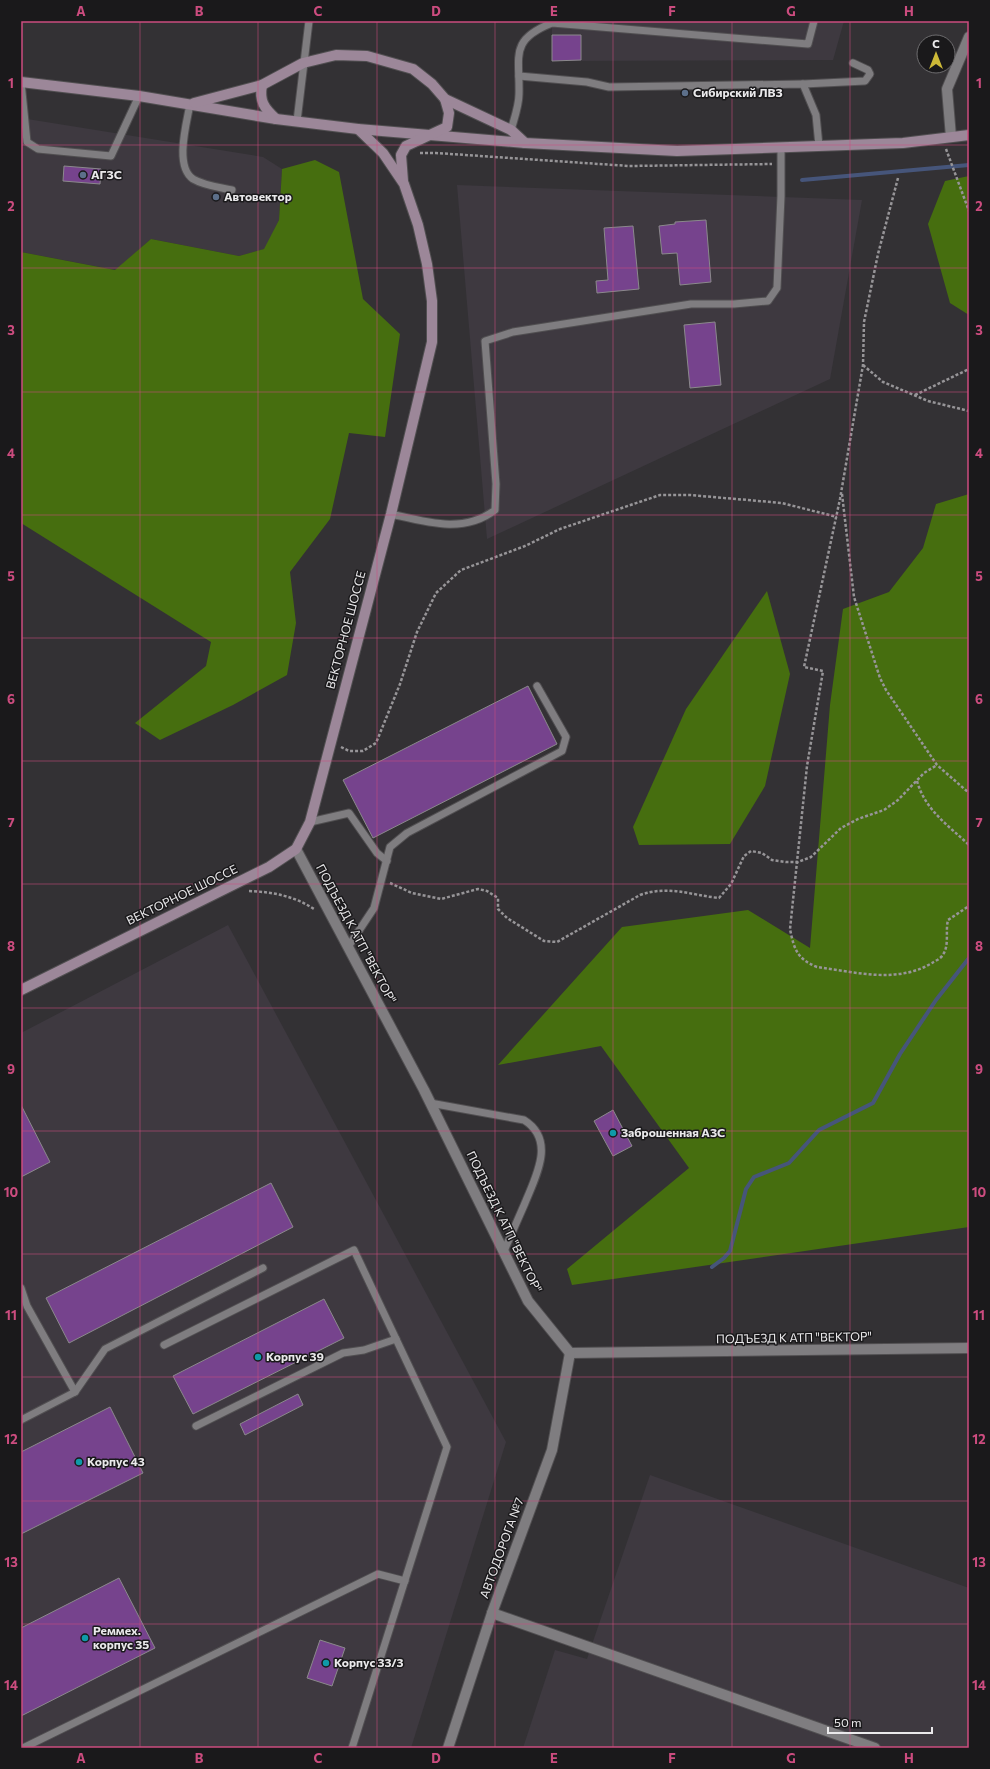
<svg xmlns="http://www.w3.org/2000/svg" width="990" height="1769" font-family="Commissioner,sans-serif">
<rect width="100%" height="100%" fill="#333134"/>
<g fill="#3e3940">
<polygon points="552,21 844,21 833,60 552,61"/>
<polygon points="21,118 263,157 282,169 279,220 265,249 239,256 151,239 116,270 21,252"/>
<polygon points="457,185 862,200 830,379 487,539"/>
<polygon points="228,925 506,1442 411,1748 21,1748 21,1033"/>
<polygon points="650,1475 969,1588 969,1748 523,1748 555,1650 587,1659"/>
</g>
<g fill="#466e0f">
<polygon points="315,160 339,172 363,299 400,334 385,437 349,433 330,519 290,572 296,623 287,675 233,705 160,740 135,723 206,666 211,642 21,523 21,252 115,270 151,239 239,256 264,249 279,220 282,169"/>
<polygon points="969,176 969,315 950,303 928,224 945,181"/>
<polygon points="969,494 969,1227 572,1285 567,1269 689,1168 601,1046 498,1065 622,927 748,910 810,948 830,705 843,609 889,592 923,548 936,504"/>
<polygon points="767,591 790,674 765,786 730,844 639,845 633,827 686,709"/>
</g>
<g fill="none" stroke-linecap="round" stroke-linejoin="round">
<g stroke="#46557a" stroke-width="4">
<polyline points="802,180 969,165"/>
<polyline points="712,1267 724,1258 730,1251 746,1189 754,1177 789,1163 819,1130 873,1103 900,1054 936,1000 969,958"/>
</g>
</g>
<g fill="#76438d" stroke="#8b898c">
<polygon points="552,35 581,35 581,60 552,61"/>
<polygon points="64,166 101,169 100,184 63,181"/>
<polygon points="706,220 711,282 680,285 677,253 662,254 659,226 675,224 675,222"/>
<polygon points="633,226 639,289 597,293 596,281 608,280 604,228"/>
<polygon points="715,322 721,385 690,388 684,325"/>
<polygon points="528,686 557,744 373,838 343,780"/>
<polygon points="21,1105 50,1162 21,1177"/>
<polygon points="613,1110 632,1146 613,1156 594,1121"/>
<polygon points="271,1183 293,1227 69,1343 46,1298"/>
<polygon points="324,1299 344,1338 193,1414 173,1376"/>
<polygon points="298,1394 303,1405 245,1435 240,1424"/>
<polygon points="110,1407 143,1473 21,1534 21,1452"/>
<polygon points="119,1578 155,1648 21,1716 21,1628"/>
<polygon points="320,1640 345,1648 332,1686 307,1678"/>
</g>
<g fill="none" stroke-linecap="round" stroke-linejoin="round">
<g stroke="#514f51" stroke-width="9">
<g id="service">
<polyline points="519,76 587,82 609,87 803,84 816,115 819,146"/>
<polyline points="21,82 27,142 38,149 111,156 139,96"/>
<polyline points="803,84 865,81 870,74 868,70 853,63"/>
<path d="M 190,104 C 187,122 174,166 193,179 C 205,186 219,187 232,190"/>
<polyline points="297,121 309,21"/>
<path d="M 511,130 C 514,119 519,106 519,94 C 520,56 509,40 552,23 L 808,44 L 814,21"/>
<path d="M 391,514 C 426,522 464,534 495,510 L 496,484 L 485,341 L 513,332 L 691,304 L 734,304 L 768,301 L 777,288 L 781,196 L 781,147"/>
<polyline points="310,822 349,813 377,853 387,861"/>
<polyline points="348,947 374,908 390,847 407,833 562,751 566,737 537,686"/>
<path d="M 430,1103 L 524,1120 C 556,1140 536,1176 525,1203 C 518,1219 511,1235 504,1251"/>
<polyline points="21,1288 27,1306 75,1392"/>
<polyline points="164,1345 354,1250 447,1447 352,1748"/>
<polyline points="21,1420 75,1392 105,1349 263,1268"/>
<polyline points="196,1426 343,1353 364,1350 396,1339"/>
<polyline points="23,1748 378,1574 405,1581"/>
</g>
</g>
<g stroke="#514f51" stroke-width="12">
<g id="minor">
<polyline points="951,137 947,89 969,37"/>
<polyline points="296,849 424,1090 528,1301 570,1353"/>
<polyline points="570,1353 969,1348"/>
<polyline points="492,1613 875,1748"/>
<polyline points="448,1748 492,1613 552,1450 570,1353"/>
</g>
</g>
<g stroke="#514f51" stroke-width="12">
<g id="secondary">
<polyline points="21,82 139,96 276,119 358,129 525,143 677,151 903,143 969,135"/>
<path d="M 262,85 C 259,101 264,108 276,119"/>
<polyline points="194,103 262,85 303,63 336,55 367,56 413,69 432,84 445,99 511,130 525,143"/>
<polyline points="403,181 401,155 406,146 447,127 449,113 445,99"/>
<polyline points="21,990 269,867 296,849 310,822 391,514 432,342 432,301 427,264 418,225 404,184 383,153 358,129"/>
</g>
</g>
<g stroke="#979598" stroke-width="2.5" stroke-dasharray="3 2" stroke-linecap="butt">
<polyline points="946,149 969,211"/>
<polyline points="420,153 436,153 629,166 772,164"/>
<path d="M 898,178 L 878,254 L 864,322 L 863,365 L 840,499 L 804,667 L 823,671 L 807,766 L 790,929 C 794,949 797,959 817,967 C 855,972 897,984 932,963 C 935,961 940,959 942,956 C 950,946 945,932 948,920 L 969,906"/>
<polyline points="863,365 883,382 928,401 969,411"/>
<polyline points="915,395 969,369"/>
<polyline points="842,494 854,597 880,678 886,690 937,765 969,793"/>
<polyline points="341,747 349,751 363,751 376,743 400,684 417,632 436,593 461,570 525,546 560,529 660,495 690,495 782,503 837,517"/>
<path d="M 917,781 C 925,810 948,825 969,845"/>
<path d="M 390,883 L 412,893 L 441,899 L 478,889 L 487,891 L 498,898 L 498,909 L 507,918 L 544,941 L 557,942 L 640,895 C 669,885 690,895 719,898 L 731,884 L 744,856 L 751,851 L 762,853 L 772,860 L 786,862 L 798,862 L 811,857 L 841,828 L 858,819 L 884,810 L 898,800 L 924,773 L 937,765"/>
<path d="M 249,891 C 273,892 294,896 314,909"/>
</g>
<use href="#service" stroke="#7f7d80" stroke-width="7"/>
<use href="#minor" stroke="#7f7d80" stroke-width="10"/>
<use href="#secondary" stroke="#9c8799" stroke-width="10"/>
</g>
<path fill="none" stroke="#cc4c7f" stroke-width="1" stroke-opacity="0.55" d="M 140,21 L 140,1748M 258,21 L 258,1748M 377,21 L 377,1748M 495,21 L 495,1748M 613,21 L 613,1748M 732,21 L 732,1748M 850,21 L 850,1748M 21,145 L 969,145M 21,268 L 969,268M 21,392 L 969,392M 21,515 L 969,515M 21,638 L 969,638M 21,761 L 969,761M 21,884 L 969,884M 21,1008 L 969,1008M 21,1131 L 969,1131M 21,1254 L 969,1254M 21,1377 L 969,1377M 21,1501 L 969,1501M 21,1624 L 969,1624"/>
<g fill="#5c6f8a" stroke="#1a191b" stroke-width="1.5">
<circle cx="685" cy="93" r="4"/>
<circle cx="83" cy="175" r="4"/>
<circle cx="216" cy="197" r="4"/>
</g>
<g fill="#0f9aa8" stroke="#1a191b" stroke-width="1.5">
<circle cx="613" cy="1133" r="4"/>
<circle cx="258" cy="1357" r="4"/>
<circle cx="79" cy="1462" r="4"/>
<circle cx="85" cy="1638" r="4"/>
<circle cx="326" cy="1663" r="4"/>
</g>
<g text-anchor="middle" stroke-width="3" stroke-linejoin="round" paint-order="stroke">
<g font-size="12" font-weight="bold" fill="#eae9eb" stroke="#1a191b" text-anchor="start">
<text x="693" y="97">Сибирский ЛВЗ</text>
<text x="91" y="179">АГЗС</text>
<text x="224" y="201">Автовектор</text>
<text x="621" y="1137">Заброшенная АЗС</text>
<text x="266" y="1361">Корпус 39</text>
<text x="87" y="1466">Корпус 43</text>
<text x="93" y="1635">Реммех.<tspan x="93" dy="14">корпус 35</tspan></text>
<text x="334" y="1667">Корпус 33/3</text>
</g>
<g font-size="12" fill="#eae9eb" stroke="#1a191b">
<text transform="translate(346 630) rotate(-75)" y="4">ВЕКТОРНОЕ ШОССЕ</text>
<text transform="translate(182 895) rotate(-26)" y="4">ВЕКТОРНОЕ ШОССЕ</text>
<text transform="translate(356 934) rotate(62)" y="4">ПОДЪЕЗД К АТП "ВЕКТОР"</text>
<text transform="translate(504 1222) rotate(64)" y="4">ПОДЪЕЗД К АТП "ВЕКТОР"</text>
<text transform="translate(794 1338) rotate(-1)" y="4">ПОДЪЕЗД К АТП "ВЕКТОР"</text>
<text transform="translate(502 1548) rotate(-70)" y="4">АВТОДОРОГА №7</text>
</g>
</g>
<rect width="990" height="1769" fill="none" stroke="#1a191b" stroke-width="44"/>
<g transform="translate(936 54)"><circle r="19" fill="#1a191b" stroke="#6d6c6e"/>
<path d="M0-3L7 15L0 10L-7 15Z" fill="#cdb938"/>
<text y="-6" font-size="11" font-weight="bold" text-anchor="middle" fill="#eae9eb">С</text>
</g>
<path d="M828 1727v6h104v-6" fill="none" stroke="#eae9eb" stroke-width="2"/>
<text x="834" y="1727" font-size="12" fill="#eae9eb" stroke="#1a191b" stroke-width="3" paint-order="stroke">50 m</text>
<rect x="22" y="22" width="946" height="1725" fill="none" stroke="#cc4c7f" stroke-width="1.5"/>
<g font-size="13" text-anchor="middle" font-weight="bold" fill="#cc4c7f">
<text x="81" y="16">A</text>
<text x="199" y="16">B</text>
<text x="318" y="16">C</text>
<text x="436" y="16">D</text>
<text x="554" y="16">E</text>
<text x="672" y="16">F</text>
<text x="791" y="16">G</text>
<text x="909" y="16">H</text>
<text x="11" y="88">1</text>
<text x="979" y="88">1</text>
<text x="11" y="211">2</text>
<text x="979" y="211">2</text>
<text x="11" y="335">3</text>
<text x="979" y="335">3</text>
<text x="11" y="458">4</text>
<text x="979" y="458">4</text>
<text x="11" y="581">5</text>
<text x="979" y="581">5</text>
<text x="11" y="704">6</text>
<text x="979" y="704">6</text>
<text x="11" y="827">7</text>
<text x="979" y="827">7</text>
<text x="11" y="951">8</text>
<text x="979" y="951">8</text>
<text x="11" y="1074">9</text>
<text x="979" y="1074">9</text>
<text x="11" y="1197">10</text>
<text x="979" y="1197">10</text>
<text x="11" y="1320">11</text>
<text x="979" y="1320">11</text>
<text x="11" y="1444">12</text>
<text x="979" y="1444">12</text>
<text x="11" y="1567">13</text>
<text x="979" y="1567">13</text>
<text x="11" y="1690">14</text>
<text x="979" y="1690">14</text>
<text x="81" y="1763">A</text>
<text x="199" y="1763">B</text>
<text x="318" y="1763">C</text>
<text x="436" y="1763">D</text>
<text x="554" y="1763">E</text>
<text x="672" y="1763">F</text>
<text x="791" y="1763">G</text>
<text x="909" y="1763">H</text>
</g>
</svg>
